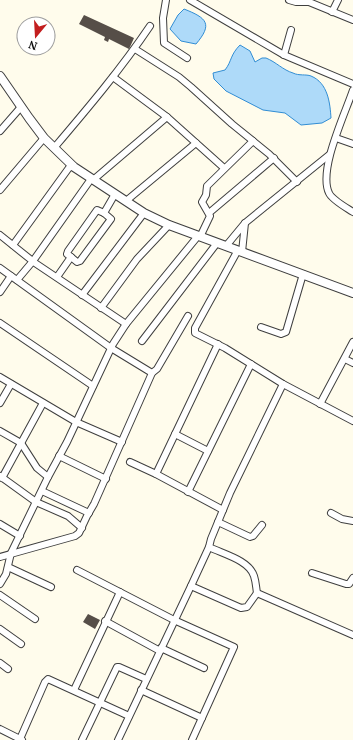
<svg xmlns="http://www.w3.org/2000/svg" width="353" height="740" font-family="'PT Serif',serif">
<rect width="100%" height="100%" fill="#fffcec"/>
<g fill="#aedaf9" stroke="#318dd4">
<path d="M 184,9 C 207,18 213,24 196,44 L 181,41 L 170,29 L 178,15 Z"/>
<path d="M 240,45 L 250,51 L 255,62 L 262,58 L 266,58 C 276,62 283,70 293,73 C 299,76 306,74 311,76 C 328,83 330,103 331,118 L 322,123 L 301,125 L 285,113 L 263,110 L 226,91 L 214,79 L 213,73 L 225,70 C 232,61 230,55 240,45 Z"/>
</g>
<g fill="#564e48">
<polygon points="84,15 134,38 130,47 129,49 109,39 108,42 104,40 105,37 79,24"/>
<polygon points="88,614 100,620 95,629 83,622"/>
</g>
<g fill="none" stroke-linecap="round" stroke-linejoin="round">
<g stroke="#3f3f3f" stroke-width="8">
<g id="minor">
<polyline points="166,0 163,18 164,43 187,58"/>
<polyline points="190,0 284,55 353,84"/>
<polyline points="289,0 296,2 309,2 353,20"/>
<polyline points="332,12 338,0"/>
<polyline points="135,49 179,77 191,87 232,124 269,154 297,182"/>
<polyline points="284,55 291,30"/>
<polyline points="113,77 167,117 224,168"/>
<path d="M 353,90 C 345,114 318,170 329,193 C 332,200 347,208 353,212"/>
<polyline points="0,131 21,107"/>
<polyline points="336,138 353,144"/>
<path d="M 54,148 C 88,108 121,69 150,26"/>
<polyline points="93,180 167,117"/>
<polyline points="0,190 44,138"/>
<polyline points="126,201 196,143"/>
<polyline points="209,213 274,158"/>
<polyline points="0,235 35,263 126,324"/>
<polyline points="200,237 210,216 202,202 206,195 207,186 253,141"/>
<polyline points="13,245 71,165"/>
<polyline points="226,246 245,223 329,155"/>
<polyline points="238,250 195,328 195,333 225,348 283,384 353,421"/>
<polyline points="242,252 245,223"/>
<polyline points="71,257 77,262 80,261 111,219 104,213"/>
<polyline points="0,268 111,348 152,373"/>
<polyline points="57,277 71,257 67,254 68,251 97,210 104,213 115,194"/>
<polyline points="17,280 33,261 91,179"/>
<polyline points="0,292 11,276"/>
<polyline points="82,295 144,213"/>
<polyline points="101,308 137,259 169,225"/>
<polyline points="0,323 93,386"/>
<polyline points="261,327 281,334 286,332 303,274"/>
<polyline points="142,341 217,243"/>
<polyline points="345,359 353,363"/>
<polyline points="0,377 76,422 122,442"/>
<polyline points="0,403 11,384"/>
<polyline points="320,404 353,342"/>
<polyline points="0,431 21,443 37,468 48,477"/>
<polyline points="175,434 208,451"/>
<polyline points="59,456 106,479"/>
<polyline points="130,462 156,474 223,510"/>
<polyline points="156,474 218,344"/>
<polyline points="0,476 36,502 68,516 82,528"/>
<polyline points="2,478 43,403"/>
<polyline points="42,491 89,513"/>
<polyline points="188,492 251,364"/>
<polyline points="331,513 342,519 353,521"/>
<polyline points="218,522 250,537 253,536 262,525"/>
<polyline points="0,524 20,536"/>
<path d="M 209,547 C 223,554 249,560 254,576 C 256,582 256,587 257,593"/>
<polyline points="0,557 75,536 79,533 87,516 94,504 152,373 157,369 188,316"/>
<polyline points="8,567 51,587"/>
<polyline points="77,570 174,620 234,647 192,740"/>
<polyline points="312,573 346,584 349,584 353,578"/>
<polyline points="0,584 6,574 11,553 48,477 67,442 113,344 126,324 198,236"/>
<polyline points="191,586 241,608 247,607 257,593 353,635"/>
<polyline points="0,595 35,619"/>
<polyline points="105,621 160,651"/>
<polyline points="0,629 21,644"/>
<polyline points="161,648 204,668"/>
<polyline points="0,663 8,669"/>
<polyline points="74,690 120,592"/>
<polyline points="141,690 202,718"/>
<polyline points="0,729 22,740"/>
<polyline points="20,739 45,682 48,679 129,716"/>
<polyline points="82,740 117,667 119,667 146,679"/>
<polyline points="118,740 191,586 209,547 211,539 230,493 283,384"/>
</g>
</g>
<g stroke="#3f3f3f" stroke-width="10">
<polyline id="tertiary" points="0,76 29,118 44,138 74,167 144,213 169,225 353,293"/>
</g>
<use href="#minor" stroke="#fff" stroke-width="6"/>
<use href="#tertiary" stroke="#fff" stroke-width="8"/>
</g>
<g transform="translate(36 36) rotate(198)"><circle r="19" fill="#ffffff" stroke="#9e9e9e"/>
<path d="M0-3L7 15L0 10L-7 15Z" fill="#c31e1f"/>
<text y="-6" font-size="11" font-weight="bold" text-anchor="middle" fill="#0c0c0c">N</text>
</g>
</svg>
